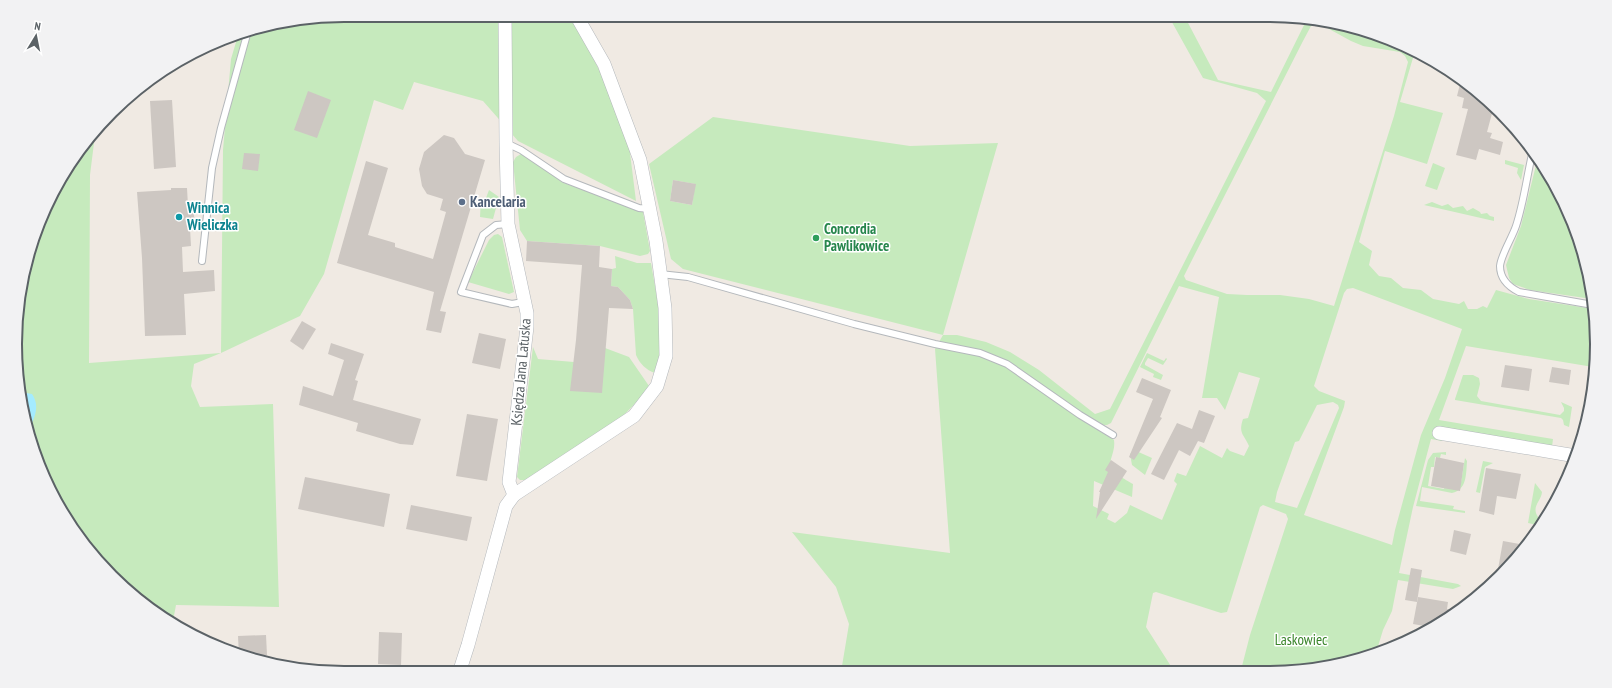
<svg xmlns="http://www.w3.org/2000/svg" width="1612" height="688" font-family="'PT Sans Narrow',sans-serif">
<rect width="100%" height="100%" fill="#f0eae3"/>
<g fill="#c6eabd" fill-rule="evenodd">
<polygon points="344,15 573,15 600,72 629,145 636,201 518,141 483,101 414,82 403,110 374,100 324,274 300,316 221,353 194,364 191,386 200,407 273,404 279,607 176,605 173,621 144,605 97,561 59,509 21,408 15,344 21,280 59,179 95,135 90,175 89,363 221,353 223,150 231,59 239,32"/>
<path d="M 1168,15 L 1188,15 L 1187,21 L 1218,80 L 1271,92 L 1306,21 L 1374,33 L 1415,51 L 1400,102 L 1443,113 L 1427,164 L 1385,151 L 1359,242 L 1372,251 L 1369,265 L 1379,276 L 1391,278 L 1403,288 L 1421,290 L 1433,299 L 1459,304 L 1464,301 L 1468,309 L 1477,309 L 1483,306 L 1487,308 L 1496,290 L 1529,299 L 1594,309 C 1599,341 1596,379 1589,410 L 1586,410 L 1593,367 L 1466,346 L 1439,420 L 1553,439 L 1552,447 L 1442,438 L 1442,441 L 1431,439 L 1413,507 L 1399,573 L 1458,584 L 1461,586 L 1453,589 L 1398,580 L 1392,611 L 1383,630 L 1376,653 L 1311,670 L 1241,670 L 1250,635 L 1288,519 L 1286,514 L 1263,505 L 1260,507 L 1227,612 L 1221,613 L 1156,592 L 1153,593 L 1146,627 L 1174,671 L 841,672 L 849,624 L 836,587 L 792,532 L 950,553 L 935,349 L 943,335 L 683,269 L 671,259 L 649,164 L 713,117 L 910,146 L 998,143 L 943,335 L 957,335 L 986,342 L 1010,352 L 1039,370 L 1095,414 L 1110,409 L 1266,101 L 1257,93 L 1203,78 ZM 1315,24 L 1320,24 L 1351,41 L 1363,46 L 1400,52 L 1405,56 L 1408,62 L 1394,116 L 1334,306 L 1309,299 L 1280,295 L 1247,295 L 1227,294 L 1186,280 L 1184,276 L 1193,258 L 1303,41 L 1311,26 ZM 673,180 L 695,184 L 692,205 L 670,201 ZM 1179,286 L 1219,297 L 1202,398 L 1217,398 L 1225,410 L 1239,372 L 1260,378 L 1248,418 L 1243,419 C 1238,434 1244,434 1249,446 L 1244,456 L 1230,451 L 1227,448 L 1222,458 L 1200,446 L 1186,476 L 1177,473 L 1174,481 L 1177,484 L 1162,520 L 1130,505 L 1127,513 L 1115,523 L 1107,519 L 1109,514 L 1093,506 L 1094,481 L 1132,497 L 1133,484 C 1125,479 1108,472 1111,459 C 1113,452 1115,447 1114,440 L 1090,425 L 1093,419 L 1104,425 L 1107,425 L 1111,423 ZM 1353,288 L 1462,329 L 1445,378 L 1421,435 L 1395,530 L 1392,545 L 1304,515 L 1344,407 L 1345,401 L 1319,391 L 1314,386 L 1344,293 L 1347,289 ZM 1333,402 L 1338,405 L 1339,408 L 1297,508 L 1275,502 L 1277,492 L 1295,442 L 1299,441 L 1317,405 Z"/>
<polygon points="521,154 526,156 564,183 643,212 650,251 648,254 640,256 600,246 527,241 520,230 513,162 516,157"/>
<polygon points="1538,157 1563,199 1586,259 1592,299 1530,290 1513,284 1509,278 1506,265 1521,226"/>
<polygon points="1505,160 1524,165 1521,180 1517,173 1518,168 1505,164"/>
<polygon points="1433,163 1445,168 1437,190 1425,186"/>
<polygon points="489,190 499,197 493,219 480,217 481,198 486,198"/>
<polygon points="1432,202 1442,206 1448,204 1453,208 1463,206 1467,211 1473,208 1480,212 1481,214 1487,213 1490,216 1494,217 1494,221 1424,205"/>
<polygon points="498,234 502,237 514,292 509,294 468,282 489,240 494,235"/>
<path d="M 615,256 L 637,263 L 651,263 C 656,293 668,346 655,373 C 646,370 640,364 636,355 L 633,309 L 630,300 L 618,287 L 611,286 L 612,269 L 616,268 Z"/>
<polygon points="533,347 538,359 574,362 605,348 629,357 649,386 647,391 622,417 526,480 520,480 517,477"/>
<polygon points="1147,353 1164,361 1166,358 1167,359 1163,365 1148,358 1145,363 1145,365 1163,375 1161,380 1153,377 1154,374 1140,367"/>
<polygon points="1463,375 1473,375 1479,378 1480,384 1477,396 1481,401 1560,415 1564,411 1564,408 1561,402 1572,407 1569,427 1564,425 1563,420 1561,418 1455,400 1455,399"/>
<polygon points="1134,450 1152,458 1145,475 1132,465 1130,454"/>
<path d="M 1446,452 L 1446,455 L 1441,454 L 1440,458 L 1435,457 L 1434,467 L 1431,467 L 1428,486 L 1444,489 L 1445,484 L 1461,482 L 1465,458 L 1467,461 C 1466,474 1467,490 1452,493 L 1422,487 L 1420,501 L 1454,506 L 1453,509 L 1465,511 L 1465,513 L 1416,506 L 1428,460 L 1433,453 Z"/>
<polygon points="1483,461 1493,463 1485,467 1480,493 1476,492"/>
<path d="M 1535,483 L 1542,492 C 1541,502 1531,506 1538,517 L 1545,519 L 1542,526 L 1528,523 Z"/>
</g>
<path fill="#a4ebff" d="M 20,392 L 32,394 C 40,406 35,417 29,429 L 21,408 Z"/>
<g fill="#cdc7c2">
<polygon points="1461,80 1485,97 1494,106 1487,132 1492,133 1490,138 1503,142 1500,155 1479,149 1476,160 1456,155 1468,109 1462,108 1464,98 1457,96"/>
<polygon points="308,91 331,100 317,138 294,130"/>
<polygon points="172,100 176,167 154,169 150,101"/>
<polygon points="444,135 454,138 465,154 485,160 440,311 446,312 441,333 426,330 434,292 337,263 366,161 388,168 368,235 395,243 395,247 433,259 446,212 440,210 443,199 427,194 422,186 419,169 424,152"/>
<polygon points="244,153 260,154 258,171 242,169"/>
<polygon points="673,180 696,184 692,205 670,201"/>
<polygon points="171,188 187,188 188,206 193,205 195,227 190,228 191,246 182,247 183,272 214,270 215,291 184,294 186,335 145,336 142,258 137,192 171,190"/>
<polygon points="527,241 600,246 599,267 612,269 611,286 618,287 630,300 633,309 609,308 602,393 570,391 576,340 582,265 526,261"/>
<polygon points="302,321 316,329 303,350 290,341"/>
<polygon points="479,333 506,339 500,369 472,363"/>
<polygon points="331,343 364,354 355,380 358,381 353,400 421,419 413,445 400,444 356,431 358,423 299,405 303,386 333,396 344,360 328,354"/>
<polygon points="1505,365 1532,369 1529,391 1501,387"/>
<polygon points="1552,367 1571,370 1569,385 1549,382"/>
<polygon points="1142,378 1171,390 1160,417 1162,418 1134,460 1129,457 1153,399 1136,392"/>
<polygon points="1199,410 1215,416 1204,443 1198,441 1190,456 1179,450 1164,480 1151,474 1177,423 1192,429"/>
<polygon points="467,414 498,419 487,481 456,476"/>
<polygon points="1436,457 1464,463 1460,491 1431,486"/>
<polygon points="1111,460 1127,471 1096,519 1100,492 1099,492 1108,472 1105,470"/>
<polygon points="1486,468 1521,474 1516,499 1497,496 1494,515 1479,511"/>
<polygon points="305,477 390,494 384,527 298,509"/>
<polygon points="411,505 472,517 467,541 406,529"/>
<polygon points="1454,530 1471,534 1466,555 1450,551"/>
<polygon points="1503,541 1525,545 1497,575"/>
<polygon points="1411,568 1422,570 1417,602 1405,600"/>
<polygon points="1418,597 1448,602 1447,609 1458,611 1430,627 1413,624"/>
<polygon points="379,632 402,633 401,665 378,664"/>
<polygon points="266,635 267,655 239,656 238,636"/>
</g>
<g fill="none" stroke-linecap="round" stroke-linejoin="round">
<g stroke="#b4b8bc" stroke-width="8">
<g id="lane">
<polyline points="506,143 521,150 564,179 639,208 650,209"/>
<path d="M 1533,150 C 1527,175 1524,202 1516,226 C 1512,238 1501,255 1500,266 C 1500,279 1509,287 1519,292 L 1593,305"/>
<polyline points="508,224 496,225 483,235 461,292 512,304 523,302"/>
<polyline points="202,261 212,168 221,128 248,31"/>
<polyline points="660,274 688,277 854,324 935,344 980,353 1007,364 1080,415 1113,435"/>
</g>
</g>
<g stroke="#b4b8bc" stroke-width="14">
<g id="street">
<polyline points="505,15 506,143 508,224 527,313 527,327 509,482 514,495"/>
<polyline points="1439,433 1576,456"/>
<polyline points="459,673 468,645 506,506 514,495 634,416 657,386 666,356 665,308 656,241 640,160 604,64 576,15"/>
</g>
</g>
<use href="#lane" stroke="#fff" stroke-width="6"/>
<use href="#street" stroke="#fff" stroke-width="13"/>
</g>
<circle fill="#5c6f8a" stroke="#fff" stroke-width="1.5" cx="462" cy="202" r="4"/>
<circle fill="#0f9aa8" stroke="#fff" stroke-width="1.5" cx="179" cy="217" r="4"/>
<circle fill="#2e9e5b" stroke="#fff" stroke-width="1.5" cx="816" cy="238" r="4"/>
<g text-anchor="middle" stroke-width="3" stroke-linejoin="round" paint-order="stroke">
<g font-size="15" font-weight="bold" fill="#4e5e75" stroke="#fff" text-anchor="start">
<text x="470" y="207">Kancelaria</text>
</g>
<g font-size="15" font-weight="bold" fill="#0d838f" stroke="#fff" text-anchor="start">
<text x="187" y="213">Winnica<tspan x="187" dy="17">Wieliczka</tspan></text>
</g>
<g font-size="15" font-weight="bold" fill="#27864d" stroke="#fff" text-anchor="start">
<text x="824" y="234">Concordia<tspan x="824" dy="17">Pawlikowice</tspan></text>
</g>
<g font-size="15" fill="#5b6266" stroke="#fff">
<text transform="translate(521 372) rotate(-85)" y="5">Księdza Jana Latuska</text>
</g>
<g font-size="15" fill="#3a852b" stroke="#fff">
<text x="1301" y="645">Laskowiec</text>
</g>
</g>
<path d="M0 0H1612V688H0ZM344 22H1268A322 322 0 0 1 1590 344V344A322 322 0 0 1 1268 666H344A322 322 0 0 1 22 344V344A322 322 0 0 1 344 22Z" fill="#f2f2f3" fill-rule="evenodd"/>
<path fill="none" stroke="#5b6266" stroke-width="2" d="M344 22H1268A322 322 0 0 1 1590 344V344A322 322 0 0 1 1268 666H344A322 322 0 0 1 22 344V344A322 322 0 0 1 344 22Z"/>
<g transform="translate(36 36) rotate(10)" stroke="#ffffff" stroke-width="3" paint-order="stroke">
<path d="M0-3L7 15L0 10L-7 15Z" fill="#5b6266"/>
<text y="-6" font-size="11" font-weight="bold" text-anchor="middle" fill="#5b6266">N</text>
</g>
</svg>
